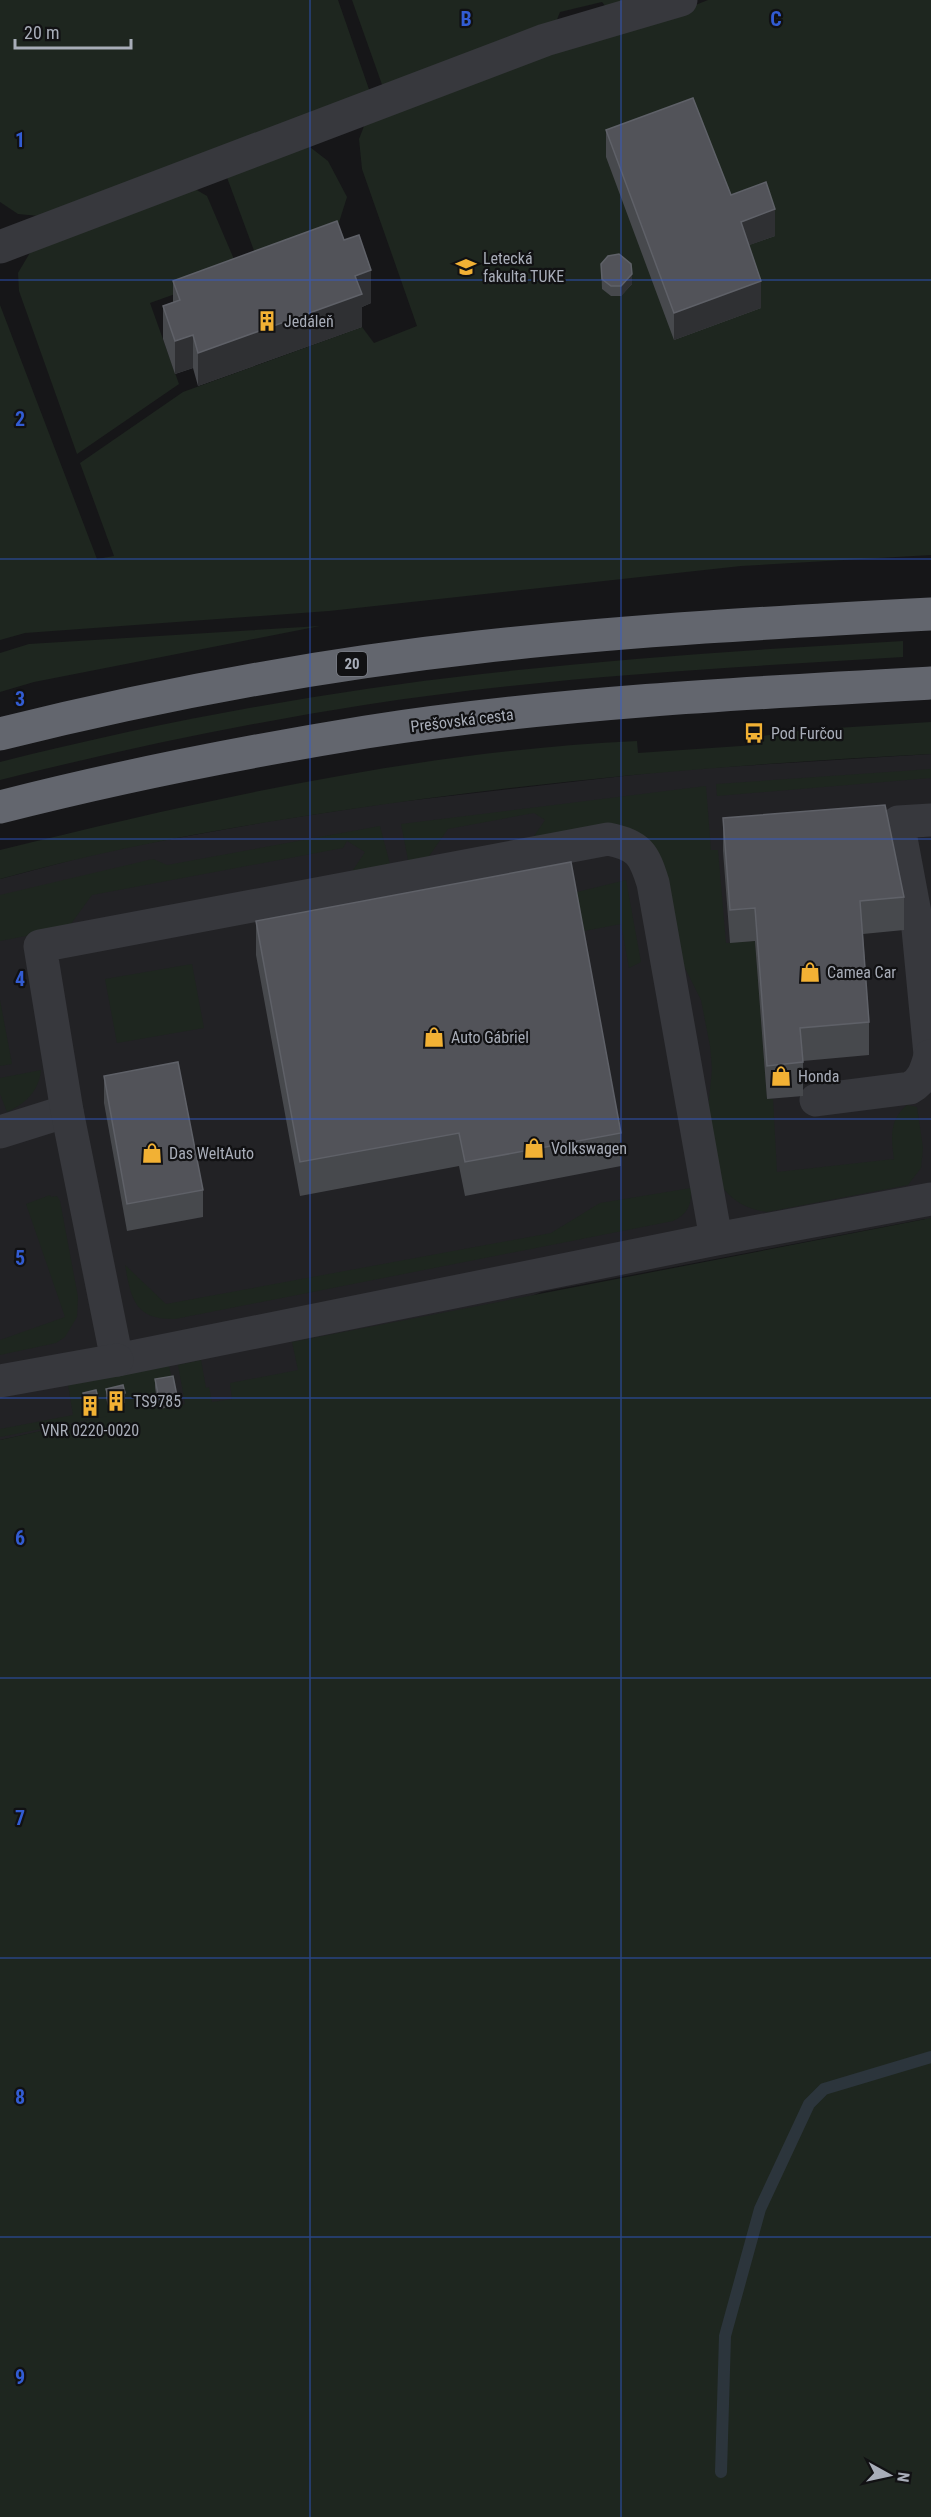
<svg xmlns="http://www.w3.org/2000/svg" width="931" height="2517" font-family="'Roboto Condensed',sans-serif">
<rect width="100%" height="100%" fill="#161618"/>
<polygon fill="#222225" points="931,754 931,1261 925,1219 542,1292 247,1402 108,1417 0,1440 0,879 110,850 271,821 389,803 676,770"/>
<g fill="#1e261f">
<polygon points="0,0 338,0 372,98 39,216 18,214 0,202"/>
<polygon points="352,0 651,0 610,12 602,2 560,12 554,27 385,93"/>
<polygon points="708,0 931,0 931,555 741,566 329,611 25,633 0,640 0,305 97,559 114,556 80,463 183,392 362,327 374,343 417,326 362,169 359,139 366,121 545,49 673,14"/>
<polygon points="306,144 328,161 347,197 335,235 259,264 225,172"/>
<polygon points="188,185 207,196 239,271 150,303 179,384 77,454 19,291 18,273 31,251"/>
<polygon points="320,626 34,682 0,692 0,653 29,644"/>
<path d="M 903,641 L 903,657 C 723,668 542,677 364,705 C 242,724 120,750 0,780 L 0,762 C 159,722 320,692 482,674 C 622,658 763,649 903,641 Z"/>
<path d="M 931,722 L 931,754 C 732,764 535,781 338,811 C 224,828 111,848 0,879 L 0,850 C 208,799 422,751 637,741 L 638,753 L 755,745 L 754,737 L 805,730 Z"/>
<polygon points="931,769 931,778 717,796 716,784"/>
<path d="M 706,786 L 711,850 L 718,850 L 726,943 L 755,941 L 767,1099 L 773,1099 L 777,1172 L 894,1159 C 891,1138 889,1120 907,1105 L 917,1107 L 923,1148 L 921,1168 L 908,1185 L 767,1212 C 748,1209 735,1203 723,1188 L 708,1109 L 712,1069 L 710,1046 L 701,1000 L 683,964 L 661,864 L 530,842 L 545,820 L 534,813 L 448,829 L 425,862 L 409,865 L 401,824 Z"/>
<polygon points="380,826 391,868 349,876 365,852 347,841 343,848 92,895 68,928 0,941 0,895 153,859 167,865"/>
<polygon points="626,880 641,962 629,968 621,924 584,931 577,892"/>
<polygon points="192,964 204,1028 117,1043 105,979"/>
<polygon points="0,1000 12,1064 0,1066"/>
<path d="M 41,1070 C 39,1091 25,1104 7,1112 L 0,1094 L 0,1078 Z"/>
<path d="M 691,1188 C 692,1204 688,1214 673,1221 L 175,1319 C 135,1320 131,1299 125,1265 L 166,1304 L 551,1233 L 600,1203 Z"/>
<polygon points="50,1195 51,1197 57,1196 60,1201 78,1297 77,1317 65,1337 56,1343 0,1355 0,1340 65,1317 26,1204"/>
<polygon points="931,1218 931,2517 0,2517 0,1440 108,1416 0,1437 0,1429 73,1415 68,1385 169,1366 173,1385 155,1389 160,1409 185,1404 178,1365 201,1360 206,1388 209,1387 212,1402 232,1399 230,1383 298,1370 292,1342"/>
</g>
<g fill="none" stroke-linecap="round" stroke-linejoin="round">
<polyline stroke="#2c353c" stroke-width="12" points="721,2472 725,2336 760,2209 809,2104 824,2089 931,2057"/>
<g stroke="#37383d" stroke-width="33">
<polyline points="0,247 545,40 681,0"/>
<polyline points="931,820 898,822 918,929 931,1065"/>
<path d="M 816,1100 L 910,1088 C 923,1081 926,1070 930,1056"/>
<polyline points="0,1132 67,1111"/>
<path d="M 716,1239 L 653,883 C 644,854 639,845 608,839 L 40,946 L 67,1111 L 117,1360 L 716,1239 L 931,1199"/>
<polyline points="0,1381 117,1360"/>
</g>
<g stroke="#63666e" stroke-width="33">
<path d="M 0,734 C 157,695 317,665 479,647 C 629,630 780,622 931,614"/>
<path d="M 0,807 C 121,776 243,752 366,732 C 553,703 743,693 931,683"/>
</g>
</g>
<g fill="#47494d">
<polygon points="606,130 731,195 775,236 749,245 761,308 674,340 606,157"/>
<polygon points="344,240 371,303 362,307 362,327 198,386 193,368 175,374 163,339 163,306 173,302 173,281"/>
<polygon points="601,264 632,284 621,296 611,296 602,289"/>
<polygon points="723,818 904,897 904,930 863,934 869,1022 869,1055 803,1061 803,1096 767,1099 755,941 730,943 723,851"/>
<polygon points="256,921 621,1133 621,1166 465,1196 459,1166 300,1196 256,955"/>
<polygon points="104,1076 203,1190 203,1217 127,1231 104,1103"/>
<polygon points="155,1379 177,1396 177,1406 159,1409 155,1388"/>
<polygon points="106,1389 125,1393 125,1403 108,1406 106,1398"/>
<polygon points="83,1393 98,1408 85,1411 83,1403"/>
</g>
<g fill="#2f3033">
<polygon points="775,209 775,236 741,248 741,222"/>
<polygon points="371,270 371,303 362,307 362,327 198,386 198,353 355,276"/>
<polygon points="632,274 632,284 621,296 621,286"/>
<polygon points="761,281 761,308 674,340 674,313"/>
<polygon points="193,335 193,368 175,374 175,341"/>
<polygon points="98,1398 98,1408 85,1411 85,1401"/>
</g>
<g fill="#525359" stroke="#5f6168" stroke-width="1.5">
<polygon points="693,98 731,195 766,182 775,209 741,222 761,281 674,313 606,130"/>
<polygon points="337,221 344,240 359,235 371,270 355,276 362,294 198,353 193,335 175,341 163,306 180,300 173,281"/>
<polygon points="619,254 631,264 632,274 621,286 611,286 602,279 601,264 608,256"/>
<polygon points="885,805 904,897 860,901 869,1022 800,1028 803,1062 767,1066 755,908 730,910 723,818"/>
<polygon points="571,862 621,1133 465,1162 459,1133 300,1162 256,921"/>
<polygon points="178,1062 203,1190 127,1204 104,1076"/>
<polygon points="173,1376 177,1396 159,1399 155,1379"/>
<polygon points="123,1385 125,1393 108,1396 106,1389"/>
<polygon points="96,1390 98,1398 85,1401 83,1393"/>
</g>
<path fill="none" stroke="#325cd3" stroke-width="1.5" stroke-opacity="0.55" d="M 310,0 L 310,2517M 621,0 L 621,2517M 0,280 L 931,280M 0,559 L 931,559M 0,839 L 931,839M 0,1119 L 931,1119M 0,1398 L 931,1398M 0,1678 L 931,1678M 0,1958 L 931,1958M 0,2237 L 931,2237"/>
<defs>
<g id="university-bare" transform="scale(1.62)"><path d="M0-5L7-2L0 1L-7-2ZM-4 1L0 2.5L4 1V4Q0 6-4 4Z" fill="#f2b134" stroke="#111113" stroke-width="2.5" paint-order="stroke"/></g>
<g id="building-bare" transform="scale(1.62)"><path d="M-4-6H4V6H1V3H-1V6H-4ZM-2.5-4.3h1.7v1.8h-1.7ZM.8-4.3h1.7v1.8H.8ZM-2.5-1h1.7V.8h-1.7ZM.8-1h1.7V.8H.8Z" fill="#f2b134" stroke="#111113" stroke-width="2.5" paint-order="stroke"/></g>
<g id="bus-bare" transform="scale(1.62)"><path d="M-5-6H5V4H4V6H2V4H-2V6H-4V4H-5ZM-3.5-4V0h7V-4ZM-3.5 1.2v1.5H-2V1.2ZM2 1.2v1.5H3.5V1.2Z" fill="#f2b134" stroke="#111113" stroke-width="2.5" paint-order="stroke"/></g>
<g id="shop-bare" transform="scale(1.62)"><path d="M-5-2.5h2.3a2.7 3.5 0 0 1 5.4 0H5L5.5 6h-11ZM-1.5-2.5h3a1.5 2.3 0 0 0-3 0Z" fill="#f2b134" stroke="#111113" stroke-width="2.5" paint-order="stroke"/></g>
</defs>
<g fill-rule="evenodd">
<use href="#university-bare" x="466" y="267"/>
<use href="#building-bare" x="267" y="321"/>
<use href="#bus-bare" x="754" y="733"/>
<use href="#shop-bare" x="810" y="972"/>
<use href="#shop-bare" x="434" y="1037"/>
<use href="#shop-bare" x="781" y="1076"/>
<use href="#shop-bare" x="534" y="1148"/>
<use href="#shop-bare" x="152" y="1153"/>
<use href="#building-bare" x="116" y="1401"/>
<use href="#building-bare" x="90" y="1406"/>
</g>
<g text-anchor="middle" stroke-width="4.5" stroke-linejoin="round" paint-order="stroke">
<rect fill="#111113" stroke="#7b7e86" stroke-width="1.5" x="337" y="652" width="30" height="24" rx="4.5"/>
<g font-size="15" font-weight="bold" fill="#a8adb8">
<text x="352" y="669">20</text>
</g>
<g font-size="16" fill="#a8adb8" stroke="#111113" text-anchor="start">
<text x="483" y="264">Letecká<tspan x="483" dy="18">fakulta TUKE</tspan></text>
<text x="284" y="327">Jedáleň</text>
<text x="771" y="739">Pod Furčou</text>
<text x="827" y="978">Camea Car</text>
<text x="451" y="1043">Auto Gábriel</text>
<text x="798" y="1082">Honda</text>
<text x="551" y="1154">Volkswagen</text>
<text x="169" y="1159">Das WeltAuto</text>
<text x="133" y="1407">TS9785</text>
<text x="90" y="1436" text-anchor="middle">VNR 0220-0020</text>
</g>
<g font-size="16" fill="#a8adb8" stroke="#111113">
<text transform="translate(462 720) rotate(-7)" y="6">Prešovská cesta</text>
</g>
</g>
<g font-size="20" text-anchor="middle" font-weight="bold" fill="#325cd3" stroke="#111113" stroke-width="4.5" stroke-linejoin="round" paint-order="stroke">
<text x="466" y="26">B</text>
<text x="776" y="26">C</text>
<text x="20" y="147">1</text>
<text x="20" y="426">2</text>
<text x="20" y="706">3</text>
<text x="20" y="986">4</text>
<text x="20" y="1265">5</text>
<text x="20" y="1545">6</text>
<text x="20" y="1825">7</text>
<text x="20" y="2104">8</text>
<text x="20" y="2384">9</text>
</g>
<g transform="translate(889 2475) rotate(98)" stroke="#111113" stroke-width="4.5" paint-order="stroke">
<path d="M0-4.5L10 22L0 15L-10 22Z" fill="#a8adb8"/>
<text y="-9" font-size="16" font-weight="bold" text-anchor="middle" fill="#a8adb8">N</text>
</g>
<path d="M15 39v9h116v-9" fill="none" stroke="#a8adb8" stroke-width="3"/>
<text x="24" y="39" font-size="18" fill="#a8adb8" stroke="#111113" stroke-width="4.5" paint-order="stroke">20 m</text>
</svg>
